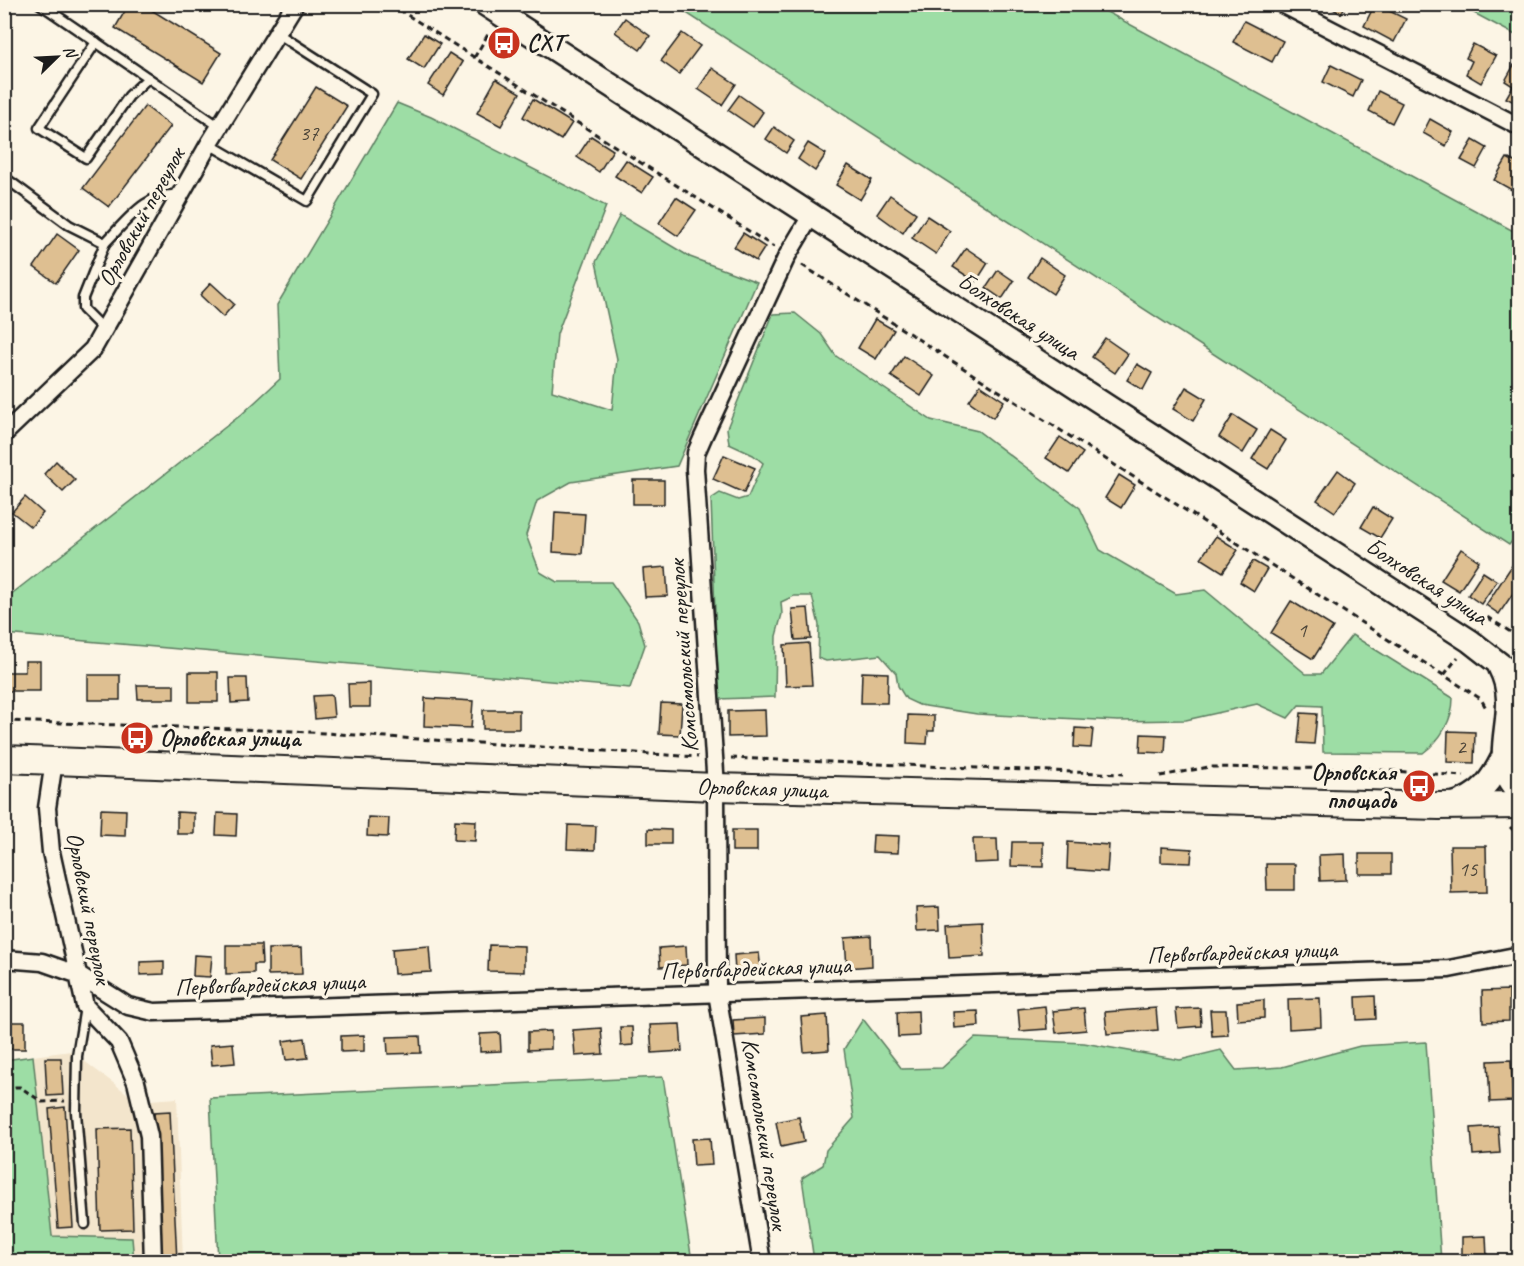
<svg xmlns="http://www.w3.org/2000/svg" width="1524" height="1266" font-family="Caveat,sans-serif">
<rect width="100%" height="100%" fill="#fcf5e5"/>
<filter id="ink" filterUnits="userSpaceOnUse"><feTurbulence type="fractalNoise" baseFrequency=".0167" numOctaves="2"/><feDisplacementMap in="SourceGraphic" scale="12" xChannelSelector="R" yChannelSelector="G"/><feConvolveMatrix kernelMatrix="1 2 1 2 8 2 1 2 1" color-interpolation-filters="sRGB"/></filter>
<g filter="url(#ink)">
<polygon fill="#f3e5cc" points="71,1051 137,1101 177,1098 183,1261 134,1261 131,1238 52,1237 33,1056"/>
<g fill="#9ddda5" stroke="#5c7c60" stroke-width="1.5">
<polygon points="674,5 1094,5 1519,234 1519,532 1509,545"/>
<polygon points="1459,5 1519,5 1519,37"/>
<polygon points="397,103 431,117 606,206 557,334 552,391 612,410 617,359 596,262 620,215 690,257 757,282 677,466 571,482 537,501 526,535 540,572 557,582 611,582 638,621 645,645 630,688 5,634 5,599 242,414 280,379 277,305"/>
<path d="M 795,313 L 821,334 L 836,356 L 931,420 L 978,431 L 1080,508 L 1100,550 L 1176,594 L 1205,590 L 1306,674 L 1321,674 L 1352,635 L 1453,698 C 1453,719 1441,740 1423,753 L 1323,752 L 1322,706 L 1299,705 L 1288,718 L 1257,704 L 1186,720 L 1118,721 L 977,714 L 919,705 L 906,699 L 898,686 L 896,673 L 880,655 L 826,661 L 818,658 L 819,625 L 812,596 L 794,596 L 781,602 L 782,614 L 776,636 L 775,697 L 718,699 L 711,499 L 720,493 L 738,500 L 748,497 L 763,463 L 753,455 L 729,444 L 727,428 L 773,314 Z"/>
<polygon points="863,1019 902,1069 942,1068 975,1038 1084,1043 1180,1060 1221,1050 1236,1070 1282,1067 1360,1046 1426,1042 1441,1261 814,1261 802,1178 823,1165 826,1150 854,1118 844,1049"/>
<polygon points="33,1056 52,1236 132,1238 134,1261 5,1261 5,1060"/>
<polygon points="663,1077 692,1261 218,1261 210,1098"/>
</g>
<g fill="#debf91" stroke="#1c1c1c" stroke-width="1.5">
<polygon points="129,4 142,4 221,53 203,82 115,28"/>
<polygon points="1325,4 1346,4 1341,14"/>
<polygon points="1375,4 1406,19 1394,42 1364,26"/>
<polygon points="625,18 650,36 640,50 615,32"/>
<polygon points="1244,21 1283,41 1272,62 1233,42"/>
<polygon points="682,33 700,46 679,74 661,61"/>
<polygon points="424,34 440,44 424,69 408,59"/>
<polygon points="1473,44 1496,56 1481,83 1466,74 1472,61 1466,58"/>
<polygon points="449,53 463,62 443,95 428,85"/>
<polygon points="1331,65 1361,80 1353,97 1323,82"/>
<polygon points="1514,65 1520,68 1520,105 1506,98 1513,86 1505,81"/>
<polygon points="712,68 736,84 722,105 698,89"/>
<polygon points="496,79 520,93 501,126 477,113"/>
<polygon points="316,87 347,106 301,179 270,160"/>
<polygon points="1378,91 1402,103 1392,123 1369,111"/>
<polygon points="739,95 763,112 753,127 728,110"/>
<polygon points="533,99 572,123 561,140 523,117"/>
<polygon points="145,106 171,126 109,207 83,188"/>
<polygon points="1430,119 1453,132 1446,146 1423,133"/>
<polygon points="774,127 794,141 786,153 766,139"/>
<polygon points="591,136 613,150 599,172 577,157"/>
<polygon points="1473,140 1487,148 1476,168 1461,160"/>
<polygon points="808,143 826,154 815,171 798,159"/>
<polygon points="1507,158 1520,165 1519,194 1494,180"/>
<polygon points="626,160 653,177 642,193 615,176"/>
<polygon points="848,165 872,180 860,200 836,185"/>
<polygon points="890,195 916,213 903,233 877,214"/>
<polygon points="676,197 696,210 678,236 659,223"/>
<polygon points="927,216 950,231 936,254 912,238"/>
<polygon points="743,233 765,247 756,261 734,247"/>
<polygon points="57,234 79,250 56,283 34,267"/>
<polygon points="966,248 988,263 976,282 953,267"/>
<polygon points="1040,258 1065,275 1053,294 1028,277"/>
<polygon points="998,270 1014,281 1002,299 986,288"/>
<polygon points="211,283 234,304 223,317 200,295"/>
<polygon points="875,319 894,330 876,359 858,348"/>
<polygon points="1105,338 1128,354 1115,373 1092,357"/>
<polygon points="904,356 934,376 921,396 891,376"/>
<polygon points="1137,364 1152,373 1143,390 1127,380"/>
<polygon points="980,385 1004,401 993,418 969,401"/>
<polygon points="1186,387 1206,399 1193,421 1173,409"/>
<polygon points="1233,415 1257,430 1243,453 1219,437"/>
<polygon points="1270,430 1286,440 1268,469 1252,459"/>
<polygon points="1060,437 1083,453 1069,473 1046,458"/>
<polygon points="724,455 755,468 744,493 713,479"/>
<polygon points="56,461 75,480 63,492 44,474"/>
<polygon points="1338,470 1355,483 1335,512 1317,500"/>
<polygon points="1119,475 1135,485 1121,508 1105,498"/>
<rect x="633" y="480" width="31" height="24"/>
<polygon points="25,497 43,513 31,527 12,512"/>
<polygon points="1373,507 1392,519 1380,538 1361,527"/>
<polygon points="555,512 585,514 582,554 553,552"/>
<polygon points="1216,536 1238,550 1223,572 1201,558"/>
<polygon points="1461,549 1479,561 1459,591 1441,580"/>
<polygon points="1253,561 1267,569 1254,591 1240,582"/>
<polygon points="1515,561 1520,564 1520,583 1499,614 1486,605"/>
<polygon points="666,567 668,596 645,597 643,569"/>
<polygon points="1483,572 1497,581 1481,604 1468,595"/>
<polygon points="1291,601 1333,627 1313,659 1271,633"/>
<polygon points="808,608 811,639 795,640 792,609"/>
<polygon points="809,643 812,685 786,686 784,645"/>
<polygon points="25,661 40,661 40,691 4,691 4,672 25,672"/>
<rect x="189" y="672" width="29" height="30"/>
<polygon points="862,672 888,673 887,703 861,703"/>
<rect x="88" y="675" width="32" height="25"/>
<polygon points="230,678 247,678 248,702 231,703"/>
<polygon points="370,683 370,707 349,707 348,684"/>
<polygon points="137,685 174,685 174,699 138,699"/>
<polygon points="332,695 334,717 315,719 313,696"/>
<polygon points="425,698 473,701 471,728 424,726"/>
<polygon points="661,703 682,704 680,735 659,734"/>
<rect x="483" y="710" width="36" height="19"/>
<polygon points="765,710 766,736 728,737 728,711"/>
<polygon points="1301,713 1317,714 1314,744 1298,743"/>
<polygon points="908,715 934,716 934,731 928,731 927,744 907,743"/>
<polygon points="1075,728 1093,729 1091,748 1074,747"/>
<polygon points="1448,731 1475,732 1474,763 1447,762"/>
<polygon points="1141,734 1166,735 1165,753 1140,752"/>
<polygon points="101,809 126,810 125,836 100,835"/>
<polygon points="177,812 194,813 194,834 177,834"/>
<polygon points="217,813 237,814 236,836 216,835"/>
<polygon points="368,817 389,818 388,837 367,836"/>
<polygon points="455,820 476,821 475,841 454,840"/>
<polygon points="568,825 596,826 595,850 567,849"/>
<polygon points="648,829 671,830 671,844 648,844"/>
<rect x="732" y="830" width="25" height="21"/>
<polygon points="873,835 899,836 898,853 872,852"/>
<polygon points="973,839 997,839 998,862 974,863"/>
<polygon points="1012,842 1043,842 1043,867 1011,866"/>
<polygon points="1068,842 1109,845 1107,872 1067,869"/>
<polygon points="1450,846 1486,846 1487,892 1451,893"/>
<polygon points="1161,847 1192,849 1191,863 1161,862"/>
<polygon points="1345,854 1346,880 1320,881 1319,855"/>
<rect x="1359" y="854" width="32" height="20"/>
<polygon points="1266,864 1295,864 1295,890 1267,890"/>
<polygon points="939,907 940,930 917,931 916,908"/>
<polygon points="983,922 984,956 949,958 947,924"/>
<polygon points="871,936 872,966 847,968 845,938"/>
<polygon points="226,945 261,945 262,964 254,964 254,973 226,974"/>
<polygon points="489,945 524,946 524,972 488,971"/>
<polygon points="429,946 431,972 394,974 392,949"/>
<polygon points="686,946 687,965 660,967 659,948"/>
<polygon points="301,948 302,974 268,975 268,949"/>
<polygon points="759,953 761,970 735,973 734,955"/>
<polygon points="194,955 212,956 210,977 193,976"/>
<polygon points="164,961 164,974 140,975 140,962"/>
<polygon points="1509,990 1509,1021 1483,1022 1482,991"/>
<polygon points="1375,996 1376,1019 1357,1020 1356,997"/>
<polygon points="1320,998 1321,1027 1289,1029 1288,999"/>
<polygon points="1264,1000 1264,1018 1238,1020 1237,1002"/>
<polygon points="1045,1006 1047,1029 1020,1031 1018,1009"/>
<polygon points="1084,1008 1086,1030 1056,1033 1053,1011"/>
<polygon points="1156,1008 1158,1030 1107,1034 1105,1012"/>
<polygon points="1200,1008 1201,1026 1178,1028 1176,1009"/>
<polygon points="1210,1010 1226,1010 1228,1035 1212,1036"/>
<polygon points="918,1011 919,1036 898,1037 897,1012"/>
<polygon points="978,1011 979,1026 954,1028 953,1012"/>
<polygon points="827,1015 829,1050 804,1052 801,1017"/>
<polygon points="765,1018 765,1034 734,1036 733,1020"/>
<rect x="8" y="1022" width="17" height="27"/>
<polygon points="680,1024 682,1051 652,1053 650,1025"/>
<polygon points="620,1027 632,1027 633,1045 621,1046"/>
<polygon points="601,1028 603,1054 575,1056 573,1030"/>
<polygon points="551,1031 551,1049 528,1050 528,1032"/>
<polygon points="500,1033 501,1051 480,1052 480,1034"/>
<polygon points="364,1035 364,1051 341,1052 341,1036"/>
<polygon points="420,1036 421,1053 388,1054 387,1037"/>
<polygon points="305,1038 308,1058 286,1060 283,1041"/>
<polygon points="233,1043 235,1063 212,1065 210,1045"/>
<polygon points="45,1058 61,1058 63,1095 47,1096"/>
<polygon points="1511,1060 1513,1101 1490,1102 1488,1061"/>
<polygon points="65,1107 73,1227 58,1228 49,1109"/>
<polygon points="170,1111 177,1262 161,1262 154,1112"/>
<polygon points="799,1117 804,1142 781,1147 776,1122"/>
<polygon points="1498,1126 1500,1153 1473,1155 1471,1128"/>
<polygon points="130,1128 133,1229 100,1230 97,1129"/>
<polygon points="710,1138 712,1165 694,1166 692,1139"/>
<polygon points="1486,1236 1487,1258 1462,1259 1462,1237"/>
</g>
<g fill="none" stroke-linecap="round" stroke-linejoin="round">
<g stroke="#1c1c1c" stroke-width="13">
<g id="lane">
<polyline points="40,4 220,127"/>
<polyline points="96,42 39,128 86,158 129,96 148,78"/>
<polyline points="209,144 307,201 372,94 277,33"/>
<path d="M 4,177 L 69,225 L 105,243 C 126,222 148,189 181,196"/>
<polyline points="104,330 83,309 83,298 105,243"/>
<polyline points="85,1007 77,1056 76,1112 85,1224"/>
</g>
</g>
<g stroke="#1c1c1c" stroke-width="21">
<g id="street">
<polyline points="1282,4 1520,127"/>
<polyline points="4,434 93,349 209,144 295,4"/>
<polyline points="54,761 47,808 51,852 85,1006 119,1042 136,1082 149,1136 153,1262"/>
<polyline points="4,959 42,962 79,975 128,1006 154,1012 1449,969 1520,955"/>
<polyline points="762,1262 717,993 716,787 695,469 696,453 703,437 787,256 812,214"/>
</g>
</g>
<g stroke="#1c1c1c" stroke-width="27">
<g id="secondary">
<polyline points="485,4 1470,641 1520,680"/>
<path d="M 1500,668 C 1524,713 1483,759 1520,792"/>
<path d="M 1451,805 C 1482,796 1493,779 1506,751"/>
</g>
</g>
<g stroke="#1c1c1c" stroke-width="30">
<polyline id="primary" points="4,759 716,787 1439,806 1520,805"/>
</g>
<g stroke="#1c1c1c" stroke-width="3" stroke-dasharray="6 4.5" stroke-linecap="butt">
<polyline points="390,4 774,247"/>
<polyline points="474,58 490,31"/>
<polyline points="802,265 1481,699 1487,710"/>
<polyline points="1481,625 1487,617 1520,638"/>
<polyline points="1444,675 1458,657"/>
<polyline points="4,721 293,731 698,757"/>
<polyline points="731,758 1123,774"/>
<polyline points="1160,776 1209,767 1365,769 1464,776"/>
<polyline points="1510,827 1520,836"/>
<polyline points="4,1087 20,1087 42,1102 65,1101"/>
</g>
<use href="#lane" stroke="#fcf5e5" stroke-width="8"/>
<use href="#street" stroke="#fcf5e5" stroke-width="16"/>
<use href="#secondary" stroke="#fcf5e5" stroke-width="22"/>
<use href="#primary" stroke="#fcf5e5" stroke-width="26"/>
</g>
</g>
<defs>
<g id="bus-disc" transform="scale(1.725)"><circle r="9.5" fill="#c8321e" stroke="#fcf5e5"/><path d="M-5-6H5V4H4V6H2V4H-2V6H-4V4H-5ZM-3.5-4V0h7V-4ZM-3.5 1.2v1.5H-2V1.2ZM2 1.2v1.5H3.5V1.2Z" fill="#fff"/></g>
</defs>
<g fill-rule="evenodd">
<use href="#bus-disc" x="504" y="43"/>
<use href="#bus-disc" x="137" y="738"/>
<use href="#bus-disc" x="1419" y="786"/>
</g>
<g text-anchor="middle" stroke-width="6" stroke-linejoin="round" paint-order="stroke">
<g font-size="21" fill="#4c4539">
<text x="309" y="140">37</text>
<text x="1302" y="637">1</text>
<text x="1461" y="754">2</text>
<text x="1468" y="876">15</text>
</g>
<g font-size="24" font-weight="bold" fill="#1c1c1c" stroke="#fcf5e5" text-anchor="start">
<text x="527" y="51">СХТ</text>
<text x="160" y="746">Орловская улица</text>
<text x="1396" y="780" text-anchor="end">Орловская<tspan x="1396" dy="28">площадь</tspan></text>
</g>
<g font-size="24" fill="#1c1c1c" stroke="#fcf5e5">
<text transform="translate(141 217) rotate(-61)" y="8">Орловский переулок</text>
<text transform="translate(1019 316) rotate(33)" y="8">Болховская улица</text>
<text transform="translate(1427 581) rotate(33)" y="8">Болховская улица</text>
<text transform="translate(683 656) rotate(-94)" y="8">Комсомольский переулок</text>
<text transform="translate(762 788) rotate(2)" y="8">Орловская улица</text>
<text transform="translate(89 908) rotate(79)" y="8">Орловский переулок</text>
<text transform="translate(1242 952) rotate(-2)" y="8">Первогвардейская улица</text>
<text transform="translate(756 968) rotate(-2)" y="8">Первогвардейская улица</text>
<text transform="translate(270 984) rotate(-2)" y="8">Первогвардейская улица</text>
<text transform="translate(765 1134) rotate(81)" y="8">Комсомольский переулок</text>
</g>
</g>
<rect width="1524" height="1266" fill="none" stroke="#fcf5e5" stroke-width="24"/>
<rect x="12" y="12" width="1500" height="1242" fill="none" stroke="#1c1c1c" stroke-width="2" filter="url(#ink)"/>
<g transform="translate(57 57) rotate(66)" stroke="#fcf5e5" stroke-width="4.5" paint-order="stroke">
<path d="M0-4.5L10 22L0 15L-10 22Z" fill="#1c1c1c"/>
<text y="-9" font-size="16" font-weight="bold" text-anchor="middle" fill="#1c1c1c">N</text>
</g>
</svg>
